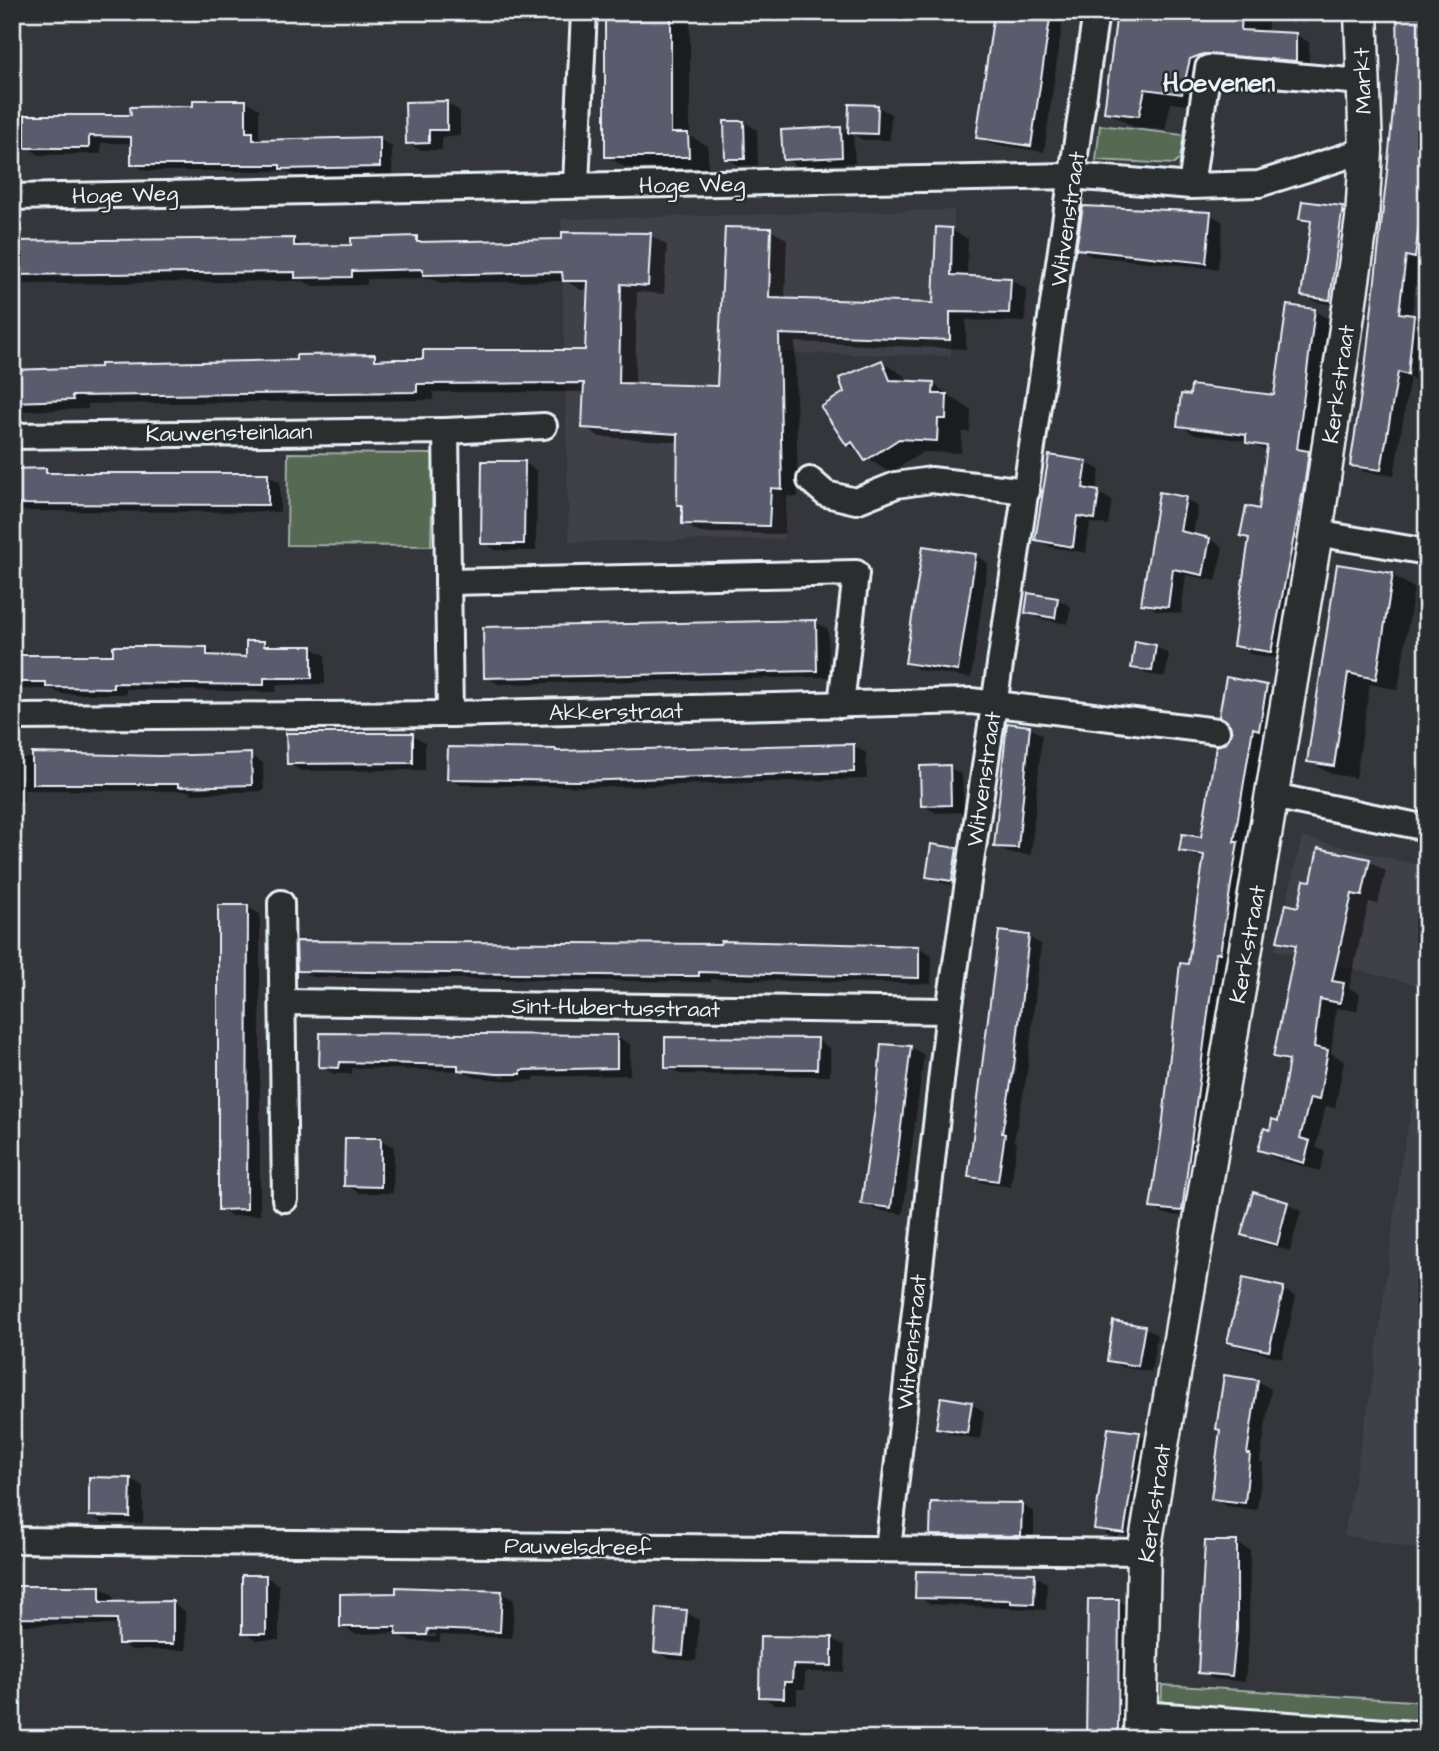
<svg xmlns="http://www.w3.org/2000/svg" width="1439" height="1751" font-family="'Architects Daughter',sans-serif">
<rect width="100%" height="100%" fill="#34363b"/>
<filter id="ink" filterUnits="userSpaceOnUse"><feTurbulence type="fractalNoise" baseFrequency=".0143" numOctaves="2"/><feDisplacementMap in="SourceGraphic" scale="14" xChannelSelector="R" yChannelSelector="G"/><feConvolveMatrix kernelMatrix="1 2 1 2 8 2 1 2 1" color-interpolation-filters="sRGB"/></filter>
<g filter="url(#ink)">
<g fill="#3f414a">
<polygon points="954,210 951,356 782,353 784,539 569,542 561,219"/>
<polygon points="1302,837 1427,867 1427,987 1275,950"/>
<polygon points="1427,1032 1427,1551 1344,1535 1372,1385 1402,1158"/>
</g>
<g fill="#576953" stroke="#a0ada6" stroke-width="2">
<polygon points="1100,125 1184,135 1180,159 1174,164 1096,160"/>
<polygon points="288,453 433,454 431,546 287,545"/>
<polygon points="1162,1685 1427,1702 1427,1739 1160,1739"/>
</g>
<g fill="#0007" fill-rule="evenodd">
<polygon points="607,12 690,12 690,136 708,146 708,168 626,168 607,156"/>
<polygon points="995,12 1064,12 1044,152 991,144 978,137"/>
<polygon points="1119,12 1269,12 1267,34 1296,35 1309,42 1309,67 1216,73 1208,108 1171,103 1165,130 1132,126 1106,111"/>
<polygon points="1427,12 1427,264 1418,263 1412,316 1427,324 1421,381 1410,378 1394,476 1365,472 1352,465"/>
<polygon points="246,101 259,109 259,137 266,142 379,139 392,147 392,174 295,176 287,171 146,171 133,164 132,143 101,143 101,154 40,155 27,147 132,116"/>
<polygon points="447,103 460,111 460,136 442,137 442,150 420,150 407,143"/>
<polygon points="851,106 878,107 891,114 890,140 863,140 853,134 855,163 797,166 784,159 840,129 850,134"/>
<polygon points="744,122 757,130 758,165 740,166 727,158"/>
<polygon points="1342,208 1355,216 1343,306 1316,302 1303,295 1312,225 1301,219"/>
<polygon points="1210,214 1223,222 1218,269 1091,256 1078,248"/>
<polygon points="770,230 787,239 785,300 934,305 952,230 968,239 967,277 1010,279 1026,289 1025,322 966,320 966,349 795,342 798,497 787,496 784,534 700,533 683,523 683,507 678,504 680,442 600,437 584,427 585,392 433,392 433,400 88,404 88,409 23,411 24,418 15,418 15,426 12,426 12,372 298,362 374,355 384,361 587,352 589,289 581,290 566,281 441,283 431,278 367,279 367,285 313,286 303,281 24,284 12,280 12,239 19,243 293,240 307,248 353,247 417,238 427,244 564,241 650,235 667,245 664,294 637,292 635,386 719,388"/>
<polygon points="1315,311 1330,320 1286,660 1251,654 1235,645 1250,540 1242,535 1260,511 1268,452 1247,441 1194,434 1179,425 1276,397"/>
<polygon points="881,362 905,376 908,383 933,384 971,410 970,432 962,432 961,453 923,452 890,473 848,445 846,392"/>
<polygon points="1051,457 1087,463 1100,470 1096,492 1112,500 1108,525 1090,523 1086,553 1050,547 1037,539"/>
<polygon points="525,463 537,471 536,551 496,550 483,543"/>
<polygon points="45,470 53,475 267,475 280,482 280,512 12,511 12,471"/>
<polygon points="1185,499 1198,506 1193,536 1210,539 1223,547 1216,581 1186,575 1181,614 1156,610 1143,603"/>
<polygon points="975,555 988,563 971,678 919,670 906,662"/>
<polygon points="1339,566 1392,575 1414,588 1398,690 1370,684 1356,778 1331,774 1309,761"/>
<polygon points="1058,599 1071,607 1068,624 1040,619 1027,612"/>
<polygon points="815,622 828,629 829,677 499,684 486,677"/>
<polygon points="263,643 272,647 312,648 325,655 325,684 276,685 276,692 126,689 126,694 61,694 52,689 12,689 12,652 27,652 35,657 115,657 206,649 219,656 247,659"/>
<polygon points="1156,647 1169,654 1165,677 1146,674 1133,667"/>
<polygon points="1266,686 1279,694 1266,735 1246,850 1250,852 1195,1218 1165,1214 1152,1207 1205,860 1181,850 1202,839 1224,746"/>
<polygon points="1029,727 1042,735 1031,855 1008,853 995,846"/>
<polygon points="412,735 425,742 425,770 301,771 288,763"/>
<polygon points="853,745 866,753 867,779 616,787 461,785 448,778 556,750 560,753"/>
<polygon points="250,755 263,763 264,791 193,794 188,791 24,790 24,801 12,801 12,758"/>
<polygon points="949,767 962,775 964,812 936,813 923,805"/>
<polygon points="957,850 969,857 965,887 941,883 928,876"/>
<polygon points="1369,861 1386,871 1378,904 1369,902 1349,988 1360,994 1357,1011 1336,1008 1331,1053 1344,1061 1335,1108 1326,1106 1316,1147 1325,1152 1320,1171 1277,1159 1260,1150 1280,1123 1290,1065 1275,1056 1296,949 1279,940 1312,883"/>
<polygon points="247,907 260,914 260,1215 232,1216 219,1209"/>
<path d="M 1001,933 L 1028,937 L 1041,944 L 1027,1074 L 1014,1141 L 1017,1143 L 1011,1187 L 983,1183 L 970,1176 ZM 1027,940 L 1030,940 L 1015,1075 L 1012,1074 Z"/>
<polygon points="919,948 932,955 931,984 711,979 711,982 312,977 299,970"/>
<path d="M 322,1035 L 617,1037 L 630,1044 L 630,1075 L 534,1077 L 534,1080 L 512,1081 L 473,1077 L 463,1071 L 352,1068 L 352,1074 L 334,1074 L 321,1066 ZM 465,1069 L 506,1073 L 506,1077 L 469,1073 Z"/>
<polygon points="817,1040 830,1048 830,1076 680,1074 667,1067"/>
<polygon points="911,1047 924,1055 903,1214 876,1210 863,1203 878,1103"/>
<polygon points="381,1140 394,1147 393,1193 359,1193 346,1185"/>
<polygon points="1254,1195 1288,1204 1301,1211 1290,1251 1256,1242 1243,1234"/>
<polygon points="1283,1289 1296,1297 1282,1358 1242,1348 1229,1341"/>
<polygon points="1144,1327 1157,1335 1151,1372 1122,1367 1109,1360"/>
<polygon points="1258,1381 1271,1389 1260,1462 1263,1463 1257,1510 1226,1506 1213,1498"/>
<polygon points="971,1404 984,1411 980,1439 951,1434 938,1427"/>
<polygon points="1139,1434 1152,1441 1137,1540 1109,1535 1096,1528"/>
<polygon points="130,1479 143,1487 143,1523 103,1523 90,1515"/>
<polygon points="1021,1504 1034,1512 1034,1542 945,1541 932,1534"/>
<polygon points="1237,1543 1250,1550 1249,1637 1245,1682 1213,1679 1200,1672"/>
<polygon points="1034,1575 1047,1583 1046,1610 930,1604 917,1597"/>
<polygon points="266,1577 279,1585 279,1640 257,1640 244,1633"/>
<polygon points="12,1587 100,1587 113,1595 113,1603 172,1603 185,1611 186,1650 132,1650 119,1643 119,1625 12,1625"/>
<path d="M 501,1593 L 514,1600 L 512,1638 L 440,1635 L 440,1642 L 410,1641 L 397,1633 L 355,1634 L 342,1626 ZM 406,1633 L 436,1634 L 436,1637 L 409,1637 Z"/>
<polygon points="1119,1601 1132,1609 1130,1739 1088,1739"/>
<polygon points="686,1612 699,1620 696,1661 669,1659 656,1651"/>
<polygon points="762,1638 832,1639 845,1646 844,1672 805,1672 805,1689 797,1689 797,1704 774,1704 761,1696"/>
</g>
<g fill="#5a5b6d" stroke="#e8f1f8" stroke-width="2">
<polygon points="605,12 671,12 671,133 688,133 689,157 605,157"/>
<polygon points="994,12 1051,12 1031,146 976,138"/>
<polygon points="1117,12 1242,12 1241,30 1296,33 1296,61 1203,54 1190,59 1182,94 1145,89 1139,116 1104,112"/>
<polygon points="1397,12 1427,12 1427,155 1415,258 1406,256 1399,313 1414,315 1408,375 1398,372 1381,470 1350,466 1365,368 1386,182 1398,59"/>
<polygon points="193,100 246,100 246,132 253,132 253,140 380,137 380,167 280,169 280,165 131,165 131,137 89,136 89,148 25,148 25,115 131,115 130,107 193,106"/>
<polygon points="447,101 447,130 429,130 429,143 406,144 405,102"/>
<polygon points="849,104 878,105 877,134 848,133"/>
<polygon points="724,121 744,121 745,159 725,159"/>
<polygon points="841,127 842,157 783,160 781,130"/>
<polygon points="1302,201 1343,206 1330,300 1301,296 1311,221 1299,219"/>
<polygon points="1083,206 1211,212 1206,263 1076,249"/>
<polygon points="725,227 771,228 769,298 933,303 936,227 952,228 951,275 1011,278 1009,313 950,312 950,340 779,334 782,489 771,488 769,526 682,524 682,505 677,505 678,434 582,428 584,383 417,384 417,392 72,396 73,400 12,402 12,370 100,367 100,364 296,360 296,355 375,354 375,360 395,359 423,359 423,350 585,350 588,281 563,281 562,272 423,275 423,269 352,271 352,277 295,278 295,272 12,275 12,241 294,238 294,246 351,245 351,238 417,236 417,242 562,239 562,232 651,233 648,286 621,284 619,383 717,386"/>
<polygon points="1287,305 1315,309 1297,449 1309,451 1305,481 1271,652 1233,646 1249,538 1240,536 1246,506 1259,509 1267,446 1246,443 1246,435 1177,426 1181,394 1190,395 1191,385 1274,395"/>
<polygon points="882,360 890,380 934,382 933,394 947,394 946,419 938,419 937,441 899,439 865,461 852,442 847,446 821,407 844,392 839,378"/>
<polygon points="1049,455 1087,461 1083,488 1099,491 1095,519 1077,516 1073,547 1035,540"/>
<polygon points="482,461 525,461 524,544 481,544"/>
<polygon points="46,468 46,473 268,473 268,505 12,504 12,469"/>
<polygon points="1159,492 1186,497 1180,531 1210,538 1203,575 1173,569 1168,607 1141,604"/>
<polygon points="923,546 976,554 958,671 905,663"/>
<polygon points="1337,564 1393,573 1376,679 1348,673 1334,766 1307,762"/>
<polygon points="1028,593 1058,598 1055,618 1025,613"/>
<polygon points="816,620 817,671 484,678 483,627"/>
<polygon points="246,641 264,641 264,646 312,646 312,678 264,678 264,685 113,683 113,688 46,687 46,682 12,682 12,655 113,655 113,646 161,646 207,647 207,655 246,657"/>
<polygon points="1135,641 1156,645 1152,671 1131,668"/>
<polygon points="1226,677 1267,685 1259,730 1253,728 1234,842 1238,842 1220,953 1216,953 1182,1211 1150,1208 1162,1129 1180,963 1188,964 1204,855 1179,851 1182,834 1201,837 1216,746 1223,744 1232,733 1230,725 1219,716"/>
<polygon points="1007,723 1030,726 1018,848 994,847"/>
<polygon points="286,733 413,733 413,763 287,764"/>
<polygon points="854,744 854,772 577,781 447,779 448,747 556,749 556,751"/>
<polygon points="32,753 159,756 251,753 252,785 178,787 178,784 32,784"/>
<polygon points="950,765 951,805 921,806 920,766"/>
<polygon points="931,844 957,848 952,881 926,877"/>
<polygon points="1318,848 1370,859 1362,896 1352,894 1332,981 1344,983 1340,1003 1320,999 1314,1047 1328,1050 1319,1100 1310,1098 1300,1138 1310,1141 1304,1163 1258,1150 1264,1128 1270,1130 1272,1119 1278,1121 1289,1060 1273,1057 1296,945 1277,941 1286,904 1298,907 1304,880 1311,881"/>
<polygon points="218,905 248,905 247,1209 218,1210"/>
<polygon points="999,931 1029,935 1014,1066 1002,1133 1005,1134 998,1181 968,1177"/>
<polygon points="296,941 720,944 721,941 919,946 919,978 699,972 699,976 679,976 297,971"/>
<polygon points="320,1033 617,1035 617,1068 521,1070 521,1074 497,1074 458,1070 458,1065 340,1062 339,1068 319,1067"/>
<polygon points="665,1037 818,1038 817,1069 665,1068"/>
<polygon points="881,1044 911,1046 891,1208 861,1204 876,1102"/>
<polygon points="345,1138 381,1138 381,1187 344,1186"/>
<polygon points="1253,1192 1288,1202 1277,1245 1241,1235"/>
<polygon points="1243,1278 1284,1287 1269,1351 1227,1342"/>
<polygon points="1113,1321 1145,1326 1138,1366 1107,1361"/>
<polygon points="1224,1375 1258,1380 1247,1454 1250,1454 1245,1503 1211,1499 1220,1430 1216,1429"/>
<polygon points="941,1397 972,1402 967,1433 936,1428"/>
<polygon points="1108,1428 1140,1432 1124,1533 1094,1529"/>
<polygon points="89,1477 131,1478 130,1517 89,1516"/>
<polygon points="931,1502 1022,1503 1021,1536 930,1535"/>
<polygon points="1205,1541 1237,1541 1237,1629 1232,1676 1198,1673"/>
<polygon points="916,1571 1035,1573 1034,1604 1011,1603 1011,1600 915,1598"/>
<rect x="242" y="1575" width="24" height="59"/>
<polygon points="12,1586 100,1586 100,1602 173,1601 173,1644 118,1644 117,1619 12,1618"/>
<polygon points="396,1587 502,1591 500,1632 428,1629 427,1635 396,1635 396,1627 340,1627 340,1594 396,1593"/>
<polygon points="1088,1599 1119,1599 1118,1739 1086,1739"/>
<polygon points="657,1608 687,1610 683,1655 654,1652"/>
<polygon points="760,1636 832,1637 832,1666 793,1665 792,1682 784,1682 784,1698 759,1697"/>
</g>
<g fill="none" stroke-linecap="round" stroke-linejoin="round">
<g stroke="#e8f1f8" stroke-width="30">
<g id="minor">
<polyline points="576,184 584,12"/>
<polyline points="1191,186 1208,68 1361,82"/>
<polyline points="12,197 1071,176 1191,186 1259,184 1366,150"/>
<polyline points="446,431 544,426"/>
<polyline points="12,436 446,431 450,714"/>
<polyline points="810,480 826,494 856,501 896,485 931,480 1027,491"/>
<polyline points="1316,533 1427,552"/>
<polyline points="448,582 856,573 841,705"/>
<polyline points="12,717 450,714 971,701 1217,731"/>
<polyline points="1273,796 1427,828"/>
<polyline points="281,903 285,1199"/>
<polyline points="283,1002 949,1011"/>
<polyline points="12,1540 1144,1552"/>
<polyline points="888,1549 949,1011 1096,12"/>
<polyline points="1140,1714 1427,1735"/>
</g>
</g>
<g stroke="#e8f1f8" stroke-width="37">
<polyline id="major" points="1140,1739 1144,1552 1316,533 1362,219 1366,150 1361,12"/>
</g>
<use href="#minor" stroke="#2a2d2e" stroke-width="24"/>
<use href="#major" stroke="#2a2d2e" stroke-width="32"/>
</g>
</g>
<g text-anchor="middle" stroke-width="5" stroke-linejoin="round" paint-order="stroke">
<g font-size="23" fill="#e8f1f8" stroke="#2a2d2e">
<text transform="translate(1362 81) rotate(-92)" y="8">Markt</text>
<text transform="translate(692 184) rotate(-1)" y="8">Hoge Weg</text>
<text transform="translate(125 194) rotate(-2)" y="8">Hoge Weg</text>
<text transform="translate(1067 219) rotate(-82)" y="8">Witvenstraat</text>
<text transform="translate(1338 384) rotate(-82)" y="8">Kerkstraat</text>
<text transform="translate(229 432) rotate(-1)" y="8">Kauwensteinlaan</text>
<text transform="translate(616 711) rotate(-1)" y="8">Akkerstraat</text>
<text transform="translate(983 779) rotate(-82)" y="8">Witvenstraat</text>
<text transform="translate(1247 944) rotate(-80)" y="8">Kerkstraat</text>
<text transform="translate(616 1007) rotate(1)" y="8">Sint-Hubertusstraat</text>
<text transform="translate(911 1342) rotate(-84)" y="8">Witvenstraat</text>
<text transform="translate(1154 1503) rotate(-82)" y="8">Kerkstraat</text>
<text transform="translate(578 1546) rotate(1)" y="8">Pauwelsdreef</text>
</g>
<g font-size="26" font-weight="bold" fill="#e8f1f8" stroke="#2a2d2e">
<text x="1219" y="91">Hoevenen</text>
</g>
</g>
<rect width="1439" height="1751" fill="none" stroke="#2a2d2e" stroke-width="42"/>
<rect x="21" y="21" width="1397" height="1709" fill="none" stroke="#e8f1f8" stroke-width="2.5" filter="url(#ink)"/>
</svg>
